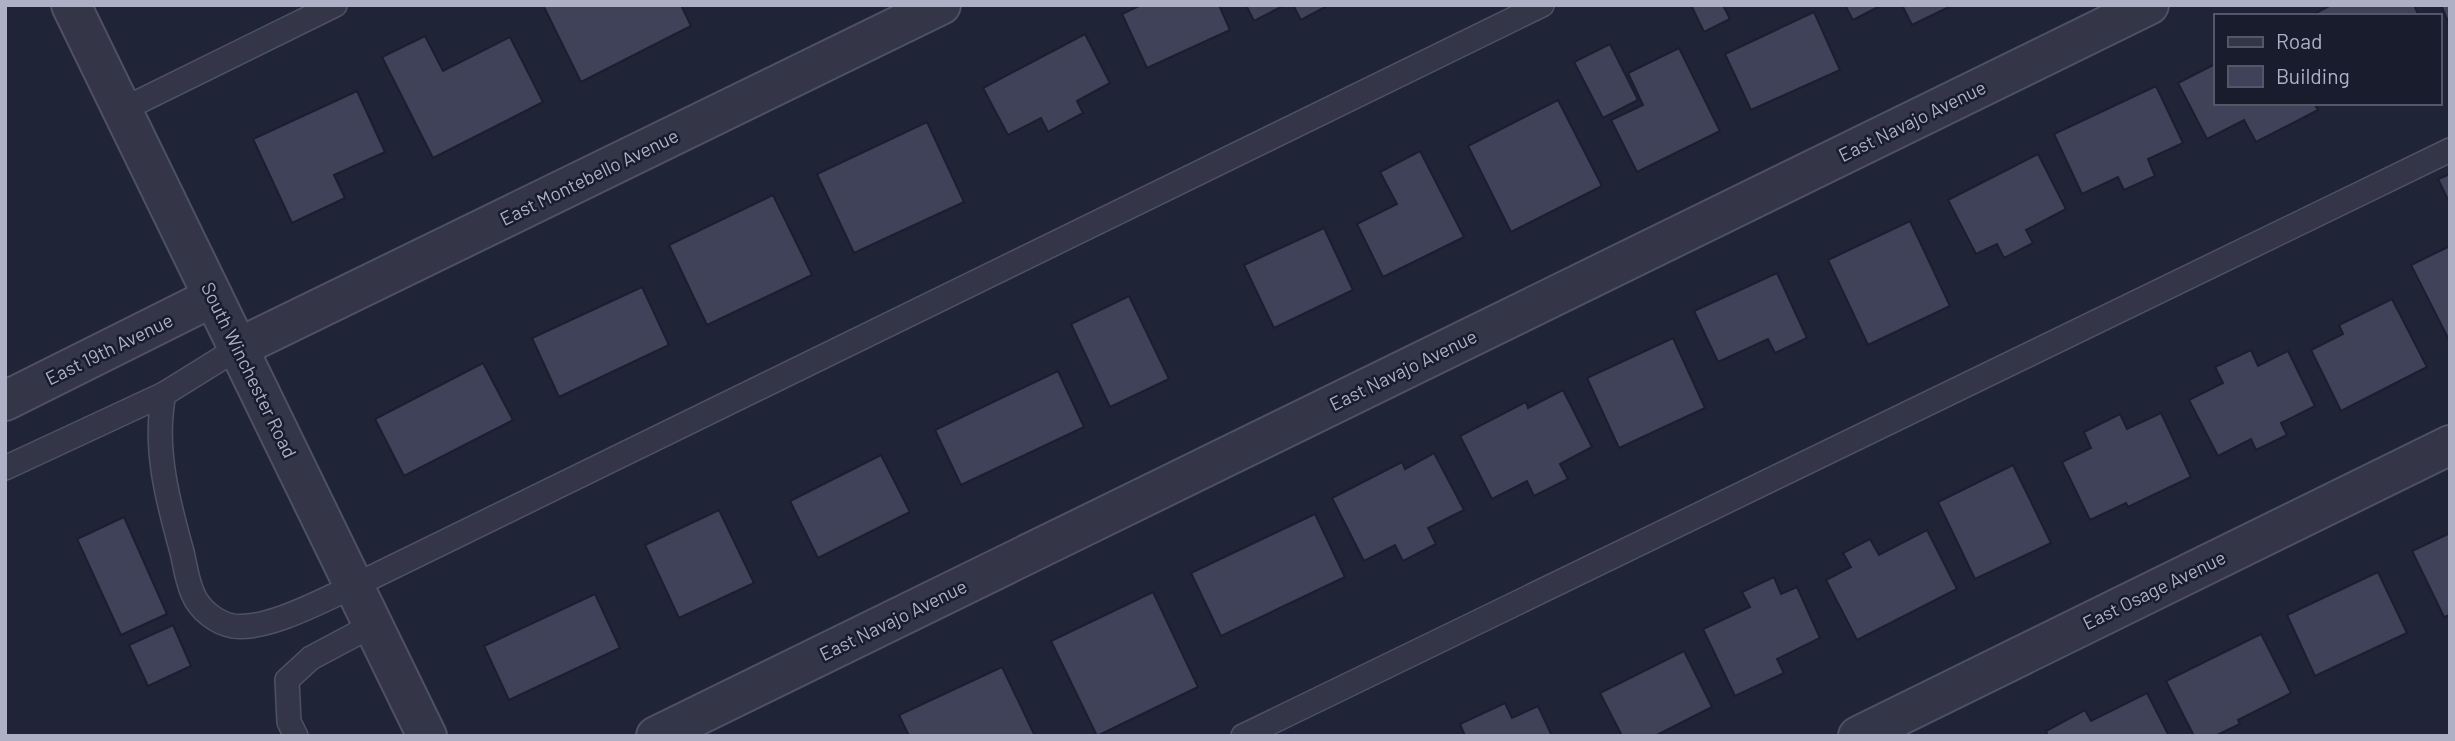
<svg xmlns="http://www.w3.org/2000/svg" width="2455" height="741" font-family="Barlow,sans-serif">
<rect width="100%" height="100%" fill="#202437"/>
<g fill="#3f4259" stroke="#1b1e2e" stroke-width="2">
<polygon points="543,5 681,5 691,26 581,82"/>
<polygon points="1141,5 1219,5 1230,30 1147,68 1122,14"/>
<polygon points="1246,5 1285,5 1254,21"/>
<polygon points="1293,5 1329,5 1301,20"/>
<polygon points="1691,5 1723,5 1730,19 1704,32"/>
<polygon points="1845,5 1882,5 1853,20"/>
<polygon points="1902,5 1951,5 1951,6 1912,25"/>
<polygon points="2331,5 2414,5 2419,16 2310,16"/>
<polygon points="2441,5 2450,5 2450,24 2449,24"/>
<polygon points="1814,12 1840,70 1751,110 1725,54"/>
<polygon points="1085,34 1110,83 1077,101 1083,113 1048,132 1041,118 1008,135 983,88"/>
<polygon points="425,36 443,71 510,37 543,102 433,158 382,57"/>
<polygon points="1610,44 1638,100 1603,118 1574,62"/>
<polygon points="1679,48 1720,131 1637,172 1611,120 1643,105 1628,73"/>
<polygon points="2215,64 2215,103 2314,103 2318,110 2256,142 2244,120 2207,139 2178,83"/>
<polygon points="2156,86 2183,143 2148,159 2155,176 2124,190 2118,177 2082,194 2054,134"/>
<polygon points="357,91 385,152 334,175 345,198 292,223 253,139"/>
<polygon points="1558,100 1602,186 1511,232 1468,146"/>
<polygon points="927,122 964,202 854,253 817,174"/>
<polygon points="1420,151 1464,237 1383,277 1357,224 1397,204 1380,172"/>
<polygon points="2038,154 2066,209 2026,230 2033,243 2004,258 1997,244 1976,254 1948,200"/>
<polygon points="2450,174 2450,204 2438,179"/>
<polygon points="773,195 812,275 707,325 669,245"/>
<polygon points="1910,221 1950,306 1868,345 1828,260"/>
<polygon points="1324,228 1353,290 1274,328 1244,265"/>
<polygon points="2450,246 2450,342 2411,265"/>
<polygon points="1777,273 1807,338 1775,353 1768,339 1718,362 1694,311"/>
<polygon points="642,287 669,345 559,397 532,338"/>
<polygon points="1129,296 1169,379 1110,407 1071,324"/>
<polygon points="2392,299 2427,367 2341,411 2311,350 2343,334 2339,325"/>
<polygon points="1673,338 1705,408 1619,448 1587,378"/>
<polygon points="2251,350 2258,366 2288,351 2315,406 2281,423 2287,435 2256,450 2251,439 2218,456 2189,400 2223,383 2215,367"/>
<polygon points="483,363 513,420 404,476 375,419"/>
<polygon points="1058,371 1084,427 961,485 935,430"/>
<polygon points="1563,390 1592,447 1560,464 1568,479 1534,496 1527,481 1492,499 1460,436 1526,402 1528,408"/>
<polygon points="2161,413 2191,477 2128,507 2126,503 2090,520 2062,462 2091,448 2084,432 2120,414 2127,429"/>
<polygon points="1434,453 1464,510 1428,528 1436,544 1403,561 1395,545 1364,561 1332,498 1402,462 1405,469"/>
<polygon points="881,455 910,512 818,558 790,501"/>
<polygon points="2013,465 2051,543 1975,579 1938,502"/>
<polygon points="719,510 754,583 679,618 645,545"/>
<polygon points="1315,514 1345,577 1221,636 1191,573"/>
<polygon points="124,517 167,614 121,635 77,539"/>
<polygon points="1927,530 1957,589 1857,640 1826,580 1851,567 1843,553 1870,539 1879,555"/>
<polygon points="2450,533 2450,615 2444,617 2412,551"/>
<polygon points="2378,572 2407,633 2315,676 2287,615"/>
<polygon points="1774,577 1781,594 1797,587 1820,638 1777,659 1784,673 1735,696 1703,629 1750,607 1742,592"/>
<polygon points="1153,592 1198,687 1097,736 1051,641"/>
<polygon points="595,594 620,648 509,700 484,646"/>
<polygon points="173,625 191,666 148,686 129,645"/>
<polygon points="2261,634 2291,693 2238,720 2240,724 2215,736 2194,736 2166,681"/>
<polygon points="1684,651 1712,707 1655,736 1622,736 1600,693"/>
<polygon points="1002,667 1035,736 909,736 899,715"/>
<polygon points="2147,693 2169,736 2048,736 2046,731 2085,710 2091,721"/>
<polygon points="1505,703 1512,718 1538,706 1552,736 1465,736 1460,724"/>
</g>
<g fill="none" stroke-linecap="round" stroke-linejoin="round">
<g stroke="#4e5163" stroke-width="26">
<g id="service">
<polyline points="122,110 335,5"/>
<path d="M 238,348 L 164,394 C 153,446 168,502 182,552 C 185,565 187,581 193,594 C 199,609 216,623 233,626 C 267,631 323,600 354,586 L 1542,5"/>
<polyline points="5,468 164,394"/>
<polyline points="296,736 289,722 287,680 311,658 373,625"/>
<polyline points="1243,736 2450,150"/>
</g>
</g>
<g stroke="#4e5163" stroke-width="42">
<g id="minor">
<polyline points="71,5 427,736"/>
<polyline points="238,348 941,5"/>
<polyline points="5,401 213,297"/>
<polyline points="656,736 2149,5"/>
<polyline points="1858,736 2450,445"/>
</g>
</g>
<use href="#service" stroke="#343648" stroke-width="23"/>
<use href="#minor" stroke="#343648" stroke-width="38"/>
</g>
<g text-anchor="middle" stroke-width="5" stroke-linejoin="round" paint-order="stroke">
<g font-size="19" fill="#aeb0c5" stroke="#191c2c">
<text transform="translate(1912 121) rotate(-26)" y="7">East Navajo Avenue</text>
<text transform="translate(589 177) rotate(-26)" y="7">East Montebello Avenue</text>
<text transform="translate(109 349) rotate(-26)" y="7">East 19th Avenue</text>
<text transform="translate(249 370) rotate(64)" y="7">South Winchester Road</text>
<text transform="translate(1403 370) rotate(-26)" y="7">East Navajo Avenue</text>
<text transform="translate(2154 590) rotate(-26)" y="7">East Osage Avenue</text>
<text transform="translate(893 620) rotate(-26)" y="7">East Navajo Avenue</text>
</g>
</g>
<rect width="2455" height="741" fill="none" stroke="#aeb0c5" stroke-width="14"/>
<rect x="2214" y="14" width="228" height="91" fill="#191c2c" stroke="#555769" stroke-width="2"/>
<rect x="2228" y="37" width="35" height="10" fill="#343648" stroke="#555769" stroke-width="2"/>
<text x="2276" y="49" font-size="21" fill="#aeb0c5">Road</text>
<rect x="2228" y="66" width="35" height="21" fill="#3f4259" stroke="#555769" stroke-width="2"/>
<text x="2276" y="84" font-size="21" fill="#aeb0c5">Building</text>
</svg>
